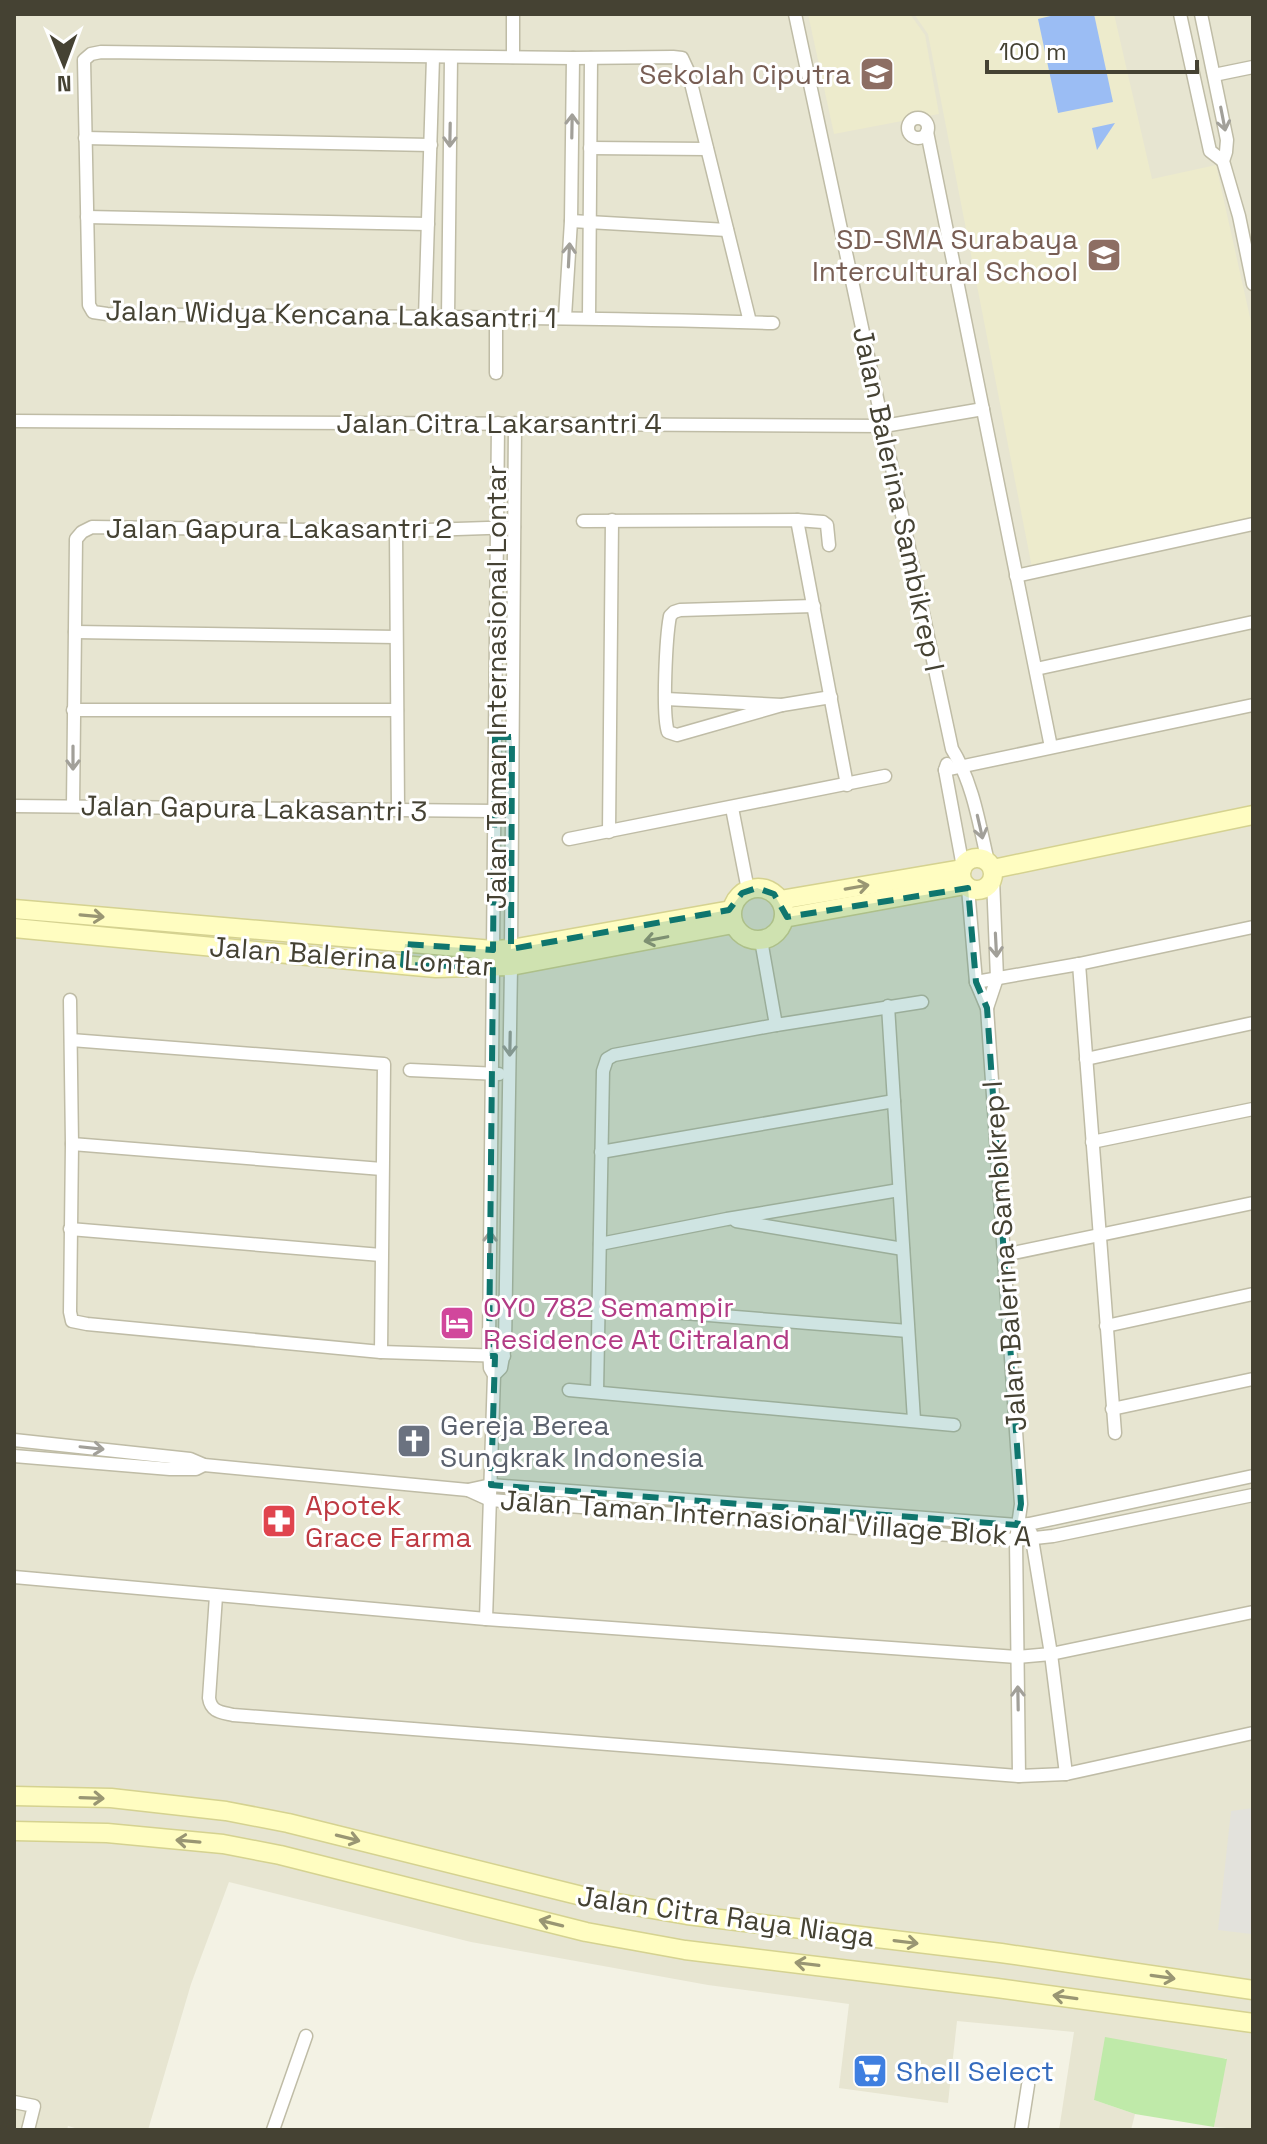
<svg xmlns="http://www.w3.org/2000/svg" width="1267" height="2144" font-family="'Space Grotesk',sans-serif">
<rect width="100%" height="100%" fill="#f3f2e4"/>
<polygon fill="#e7e5d1" points="14,14 1253,14 1253,2130 1214,2127 1226,2058 1094,2100 1135,2114 1131,2130 1059,2130 1074,2032 957,2021 948,2103 839,2088 849,2004 708,1985 471,1942 229,1882 191,1984 148,2130 82,2130 68,2126 67,2130 14,2130"/>
<g fill="#edebcc">
<polygon points="808,14 910,14 925,35 939,114 834,134"/>
<polygon points="914,14 1114,14 1152,179 1216,165 1253,331 1253,529 1034,578 928,34"/>
</g>
<polygon fill="#bfeaa9" points="1105,2037 1227,2059 1214,2127 1135,2114 1094,2100"/>
<polygon fill="#e3e2dc" points="1253,1808 1253,1913 1251,1934 1218,1930 1231,1811"/>
<g fill="#9bbdf4">
<polygon points="1059,14 1094,14 1113,102 1058,113 1038,19"/>
<polygon points="1115,123 1097,150 1092,128"/>
</g>
<g fill="none" stroke-linecap="round" stroke-linejoin="round">
<g stroke="#bfbca6" stroke-width="15">
<g id="street">
<path d="M 795,14 L 952,749 C 973,783 979,823 988,862"/>
<polyline points="1180,14 1210,151 1223,161"/>
<polyline points="1201,14 1227,140 1226,152 1223,161 1239,216 1253,284"/>
<polyline points="513,57 513,14"/>
<polyline points="1214,75 1253,67"/>
<circle cx="918" cy="128" r="10"/>
<polyline points="927,132 1051,747"/>
<polyline points="85,138 431,145"/>
<polyline points="590,148 707,149"/>
<polyline points="87,217 428,224"/>
<polyline points="571,221 727,230"/>
<polyline points="565,317 571,221 573,58"/>
<polyline points="425,318 433,57"/>
<polyline points="448,318 451,57"/>
<polyline points="496,318 496,373"/>
<polyline points="589,318 591,58"/>
<path d="M 750,322 L 688,71 L 682,58 L 673,57 L 573,58 L 101,52 L 91,54 L 84,60 L 89,305 L 93,312 L 107,314 C 329,317 551,316 773,323"/>
<polyline points="14,421 884,426 983,409"/>
<polyline points="797,520 847,785"/>
<polyline points="583,521 797,520 823,522 827,525 829,545"/>
<polyline points="396,531 398,810"/>
<polyline points="1016,576 1253,524"/>
<polyline points="75,632 396,637"/>
<polyline points="1036,669 1253,622"/>
<polyline points="666,699 782,705 831,697"/>
<path d="M 782,705 L 677,735 L 668,732 C 662,714 666,637 670,616 L 674,612 L 680,610 L 814,606"/>
<polyline points="73,710 397,710"/>
<polyline points="947,764 945,770 963,867"/>
<polyline points="945,770 1253,705"/>
<polyline points="14,806 495,811"/>
<polyline points="73,806 76,539 82,532 92,527 396,531 514,527"/>
<polyline points="732,808 748,890"/>
<polyline points="609,832 612,520"/>
<polyline points="569,839 885,776"/>
<polyline points="968,888 976,982 987,1008 1021,1504 1016,1540 1019,1776"/>
<polyline points="761,940 776,1025"/>
<polyline points="511,949 515,423"/>
<polyline points="493,950 498,423"/>
<polyline points="1079,964 1115,1433"/>
<polyline points="976,982 1079,964 1253,927"/>
<polyline points="70,1000 72,1144 70,1312 72,1321 87,1324 381,1352 504,1356"/>
<polyline points="888,1006 914,1420"/>
<polyline points="987,1008 997,978 993,879"/>
<polyline points="71,1040 384,1064 381,1352"/>
<polyline points="1086,1059 1253,1023"/>
<polyline points="410,1070 499,1074"/>
<polyline points="1092,1142 1253,1109"/>
<polyline points="72,1144 382,1169"/>
<polyline points="601,1152 894,1101"/>
<polyline points="736,1221 903,1249"/>
<polyline points="70,1229 381,1255"/>
<polyline points="600,1244 727,1219 899,1190"/>
<polyline points="1004,1255 1253,1203"/>
<polyline points="598,1306 908,1331"/>
<polyline points="1106,1326 1253,1294"/>
<polyline points="494,1375 501,1368 505,1345 511,966"/>
<polyline points="569,1390 954,1425"/>
<polyline points="597,1392 603,1071 607,1059 614,1055 776,1025 922,1002"/>
<polyline points="1112,1409 1253,1379"/>
<polyline points="14,1440 190,1459 204,1465 468,1490"/>
<polyline points="14,1456 170,1469 196,1469 204,1465"/>
<polyline points="1253,1476 1029,1524 1017,1525 491,1485 468,1490 490,1500 1016,1540 1053,1536 1253,1495"/>
<polyline points="1031,1533 1051,1654 1066,1774"/>
<polyline points="14,1577 486,1619 1017,1657 1051,1654 1253,1612"/>
<path d="M 216,1596 L 209,1698 C 211,1712 221,1712 233,1715 L 1019,1776 L 1066,1774 L 1253,1733"/>
<polyline points="486,1619 494,1375 490,1368 489,1344 493,967"/>
<polyline points="14,2102 34,2106 28,2130"/>
<polyline points="273,2130 306,2036"/>
<polyline points="1021,2130 1028,2085"/>
</g>
</g>
<g stroke="#d5d290" stroke-width="21">
<g id="secondary">
<circle cx="977" cy="874" r="16"/>
<polyline points="993,869 1253,815"/>
<circle cx="758" cy="914" r="26"/>
<polyline points="780,900 962,869"/>
<polyline points="14,909 493,950 511,949 731,910"/>
<polyline points="784,918 965,885"/>
<polyline points="14,928 403,965 436,968 511,966 733,924"/>
<polyline points="14,1796 111,1798 226,1811 288,1823 594,1899 687,1915 1001,1953 1253,1990"/>
<polyline points="14,1831 107,1833 223,1844 280,1855 586,1932 685,1950 997,1988 1253,2023"/>
</g>
</g>
<use href="#street" stroke="#fff" stroke-width="12"/>
<use href="#secondary" stroke="#fffdc1" stroke-width="18"/>
</g>
<defs><path id="oneway-shaft" d="M-6 0H5M1.5-3L5.5 0L1.5 3" fill="none" stroke-width="1.6" stroke-linecap="round" stroke-linejoin="round" transform="scale(2)"/></defs>
<g stroke="#a2a099">
<use href="#oneway-shaft" transform="translate(1223 119) rotate(79)"/>
<use href="#oneway-shaft" transform="translate(572 126) rotate(-89)"/>
<use href="#oneway-shaft" transform="translate(450 135) rotate(91)"/>
<use href="#oneway-shaft" transform="translate(569 255) rotate(-87)"/>
<use href="#oneway-shaft" transform="translate(73 758) rotate(90)"/>
<use href="#oneway-shaft" transform="translate(980 827) rotate(77)"/>
<use href="#oneway-shaft" transform="translate(996 945) rotate(87)"/>
<use href="#oneway-shaft" transform="translate(510 1044) rotate(91)"/>
<use href="#oneway-shaft" transform="translate(490 1243) rotate(-89)"/>
<use href="#oneway-shaft" transform="translate(92 1448) rotate(6)"/>
<use href="#oneway-shaft" transform="translate(1018 1698) rotate(-91)"/>
</g>
<g stroke="#999673">
<use href="#oneway-shaft" transform="translate(857 887) rotate(-10)"/>
<use href="#oneway-shaft" transform="translate(92 916) rotate(5)"/>
<use href="#oneway-shaft" transform="translate(656 939) rotate(169)"/>
<use href="#oneway-shaft" transform="translate(92 1798) rotate(2)"/>
<use href="#oneway-shaft" transform="translate(348 1838) rotate(14)"/>
<use href="#oneway-shaft" transform="translate(188 1841) rotate(-175)"/>
<use href="#oneway-shaft" transform="translate(551 1923) rotate(-166)"/>
<use href="#oneway-shaft" transform="translate(906 1942) rotate(7)"/>
<use href="#oneway-shaft" transform="translate(807 1964) rotate(-173)"/>
<use href="#oneway-shaft" transform="translate(1163 1977) rotate(8)"/>
<use href="#oneway-shaft" transform="translate(1065 1997) rotate(-172)"/>
</g>
<path fill="#0f766e" fill-opacity="0.2" stroke="#0f766e" stroke-width="6" stroke-dasharray="16 10" stroke-linejoin="round" d="M 495,737 L 512,737 L 511,949 L 729,910 L 742,893 L 757,888 L 774,894 L 787,917 L 968,888 L 976,982 L 987,1008 L 1021,1504 L 1017,1525 L 491,1485 L 495,1356 L 489,1356 L 493,967 L 403,965 L 405,944 L 493,950 Z"/>
<defs>
<g id="school-square" transform="scale(1.8)"><rect x="-9" y="-9" width="18" height="18" rx="4" fill="#8d6e63" stroke="#fff"/><path d="M0-5L7-2L0 1L-7-2ZM-4 1L0 2.5L4 1V4Q0 6-4 4Z" fill="#fff"/></g>
<g id="hotel-square" transform="scale(1.8)"><rect x="-9" y="-9" width="18" height="18" rx="4" fill="#d1479c" stroke="#fff"/><path d="M-6-4.5h1.5V1H6V5H4.5V3h-9V5H-6ZM-4 0a1.8 1.8 0 1 1 3.6 0ZM.5 0V-2.5h3Q6-2.5 6 0Z" fill="#fff"/></g>
<g id="church-square" transform="scale(1.8)"><rect x="-9" y="-9" width="18" height="18" rx="4" fill="#6b7280" stroke="#fff"/><path d="M-1.2-6h2.4v3.5h3.3v2.4h-3.3V6h-2.4V-.1h-3.3v-2.4h3.3Z" fill="#fff"/></g>
<g id="pharmacy-square" transform="scale(1.8)"><rect x="-9" y="-9" width="18" height="18" rx="4" fill="#e0444e" stroke="#fff"/><path d="M-2-6h4v4h4v4h-4v4h-4v-4h-4v-4h4Z" fill="#fff"/></g>
<g id="supermarket-square" transform="scale(1.8)"><rect x="-9" y="-9" width="18" height="18" rx="4" fill="#3f7fe0" stroke="#fff"/><path d="M-6-5.5h2.5l.6 2H6L4.5 2H-2.5L-4.4-4H-6ZM-1.5 3.2a1.3 1.3 0 1 0 .1 0ZM3 3.2a1.3 1.3 0 1 0 .1 0Z" fill="#fff"/></g>
</defs>
<g fill-rule="evenodd">
<use href="#school-square" x="877" y="74"/>
<use href="#school-square" x="1104" y="255"/>
<use href="#hotel-square" x="457" y="1323"/>
<use href="#church-square" x="414" y="1441"/>
<use href="#pharmacy-square" x="279" y="1521"/>
<use href="#supermarket-square" x="870" y="2071"/>
</g>
<g text-anchor="middle" stroke-width="6" stroke-linejoin="round" paint-order="stroke">
<g font-size="28" fill="#785e54" stroke="#fff" text-anchor="end">
<text x="851" y="84">Sekolah Ciputra</text>
<text x="1078" y="249">SD-SMA Surabaya<tspan x="1078" dy="32">Intercultural School</tspan></text>
</g>
<g font-size="28" fill="#454233" stroke="#fff">
<text transform="translate(331 314) rotate(1)" y="10">Jalan Widya Kencana Lakasantri 1</text>
<text x="499" y="433">Jalan Citra Lakarsantri 4</text>
<text transform="translate(899 499) rotate(78)" y="10">Jalan Balerina Sambikrep I</text>
<text x="279" y="538">Jalan Gapura Lakasantri 2</text>
<text transform="translate(496 687) rotate(-90)" y="10">Jalan Taman Internasional Lontar</text>
<text transform="translate(254 808) rotate(1)" y="10">Jalan Gapura Lakasantri 3</text>
<text transform="translate(351 956) rotate(4)" y="10">Jalan Balerina Lontar</text>
<text transform="translate(1004 1256) rotate(-94)" y="10">Jalan Balerina Sambikrep I</text>
<text transform="translate(766 1518) rotate(4)" y="10">Jalan Taman Internasional Village Blok A</text>
<text transform="translate(726 1916) rotate(8)" y="10">Jalan Citra Raya Niaga</text>
</g>
<g font-size="28" fill="#b23c85" stroke="#fff" text-anchor="start">
<text x="483" y="1317">OYO 782 Semampir<tspan x="483" dy="32">Residence At Citraland</tspan></text>
</g>
<g font-size="28" fill="#5b616d" stroke="#fff" text-anchor="start">
<text x="440" y="1435">Gereja Berea<tspan x="440" dy="32">Sungkrak Indonesia</tspan></text>
</g>
<g font-size="28" fill="#be3a42" stroke="#fff" text-anchor="start">
<text x="305" y="1515">Apotek<tspan x="305" dy="32">Grace Farma</tspan></text>
</g>
<g font-size="28" fill="#366cbe" stroke="#fff" text-anchor="start">
<text x="896" y="2081">Shell Select</text>
</g>
</g>
<rect width="1267" height="2144" fill="none" stroke="#454233" stroke-width="32"/>
<g transform="translate(64 64) rotate(179)" stroke="#ffffff" stroke-width="6" paint-order="stroke">
<path d="M0-6L14 30L0 20L-14 30Z" fill="#454233"/>
<text y="-12" font-size="22" font-weight="bold" text-anchor="middle" fill="#454233">N</text>
</g>
<path d="M987 60v12h210v-12" fill="none" stroke="#454233" stroke-width="4"/>
<text x="999" y="60" font-size="24" fill="#454233" stroke="#ffffff" stroke-width="6" paint-order="stroke">100 m</text>
</svg>
